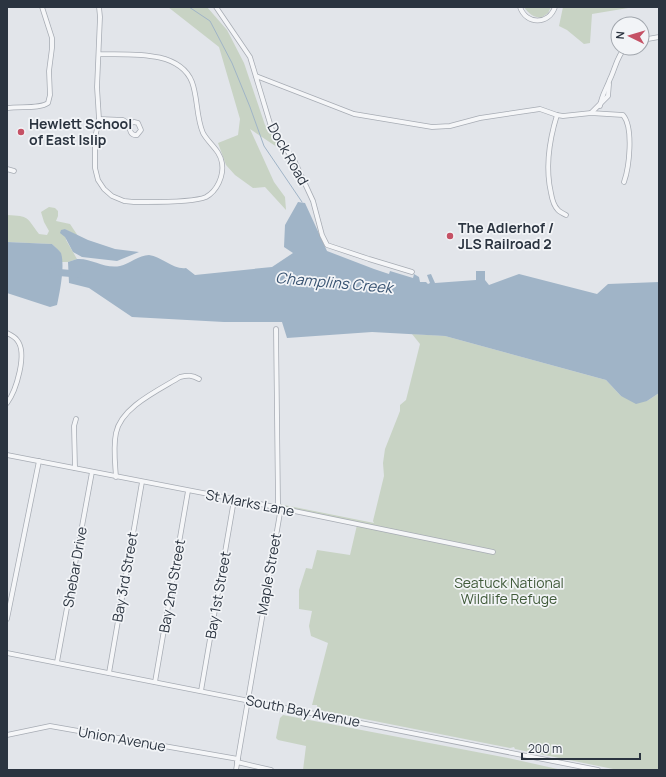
<svg xmlns="http://www.w3.org/2000/svg" width="666" height="777" font-family="Manrope,sans-serif">
<rect width="100%" height="100%" fill="#e2e5ea"/>
<g fill="#c8d3c4">
<polygon points="168,7 207,7 227,30 244,63 265,125 283,151 250,129 274,182 285,197 286,210 265,187 253,188 235,175 226,165 218,143 238,135 240,119 219,47"/>
<path d="M 524,7 L 551,7 L 548,13 L 541,18 C 533,17 529,14 524,7 Z"/>
<polygon points="563,7 634,7 592,14 590,43 584,44 567,30 559,26"/>
<path d="M 49,207 L 55,208 L 58,211 L 58,216 L 56,221 L 70,224 L 78,236 L 65,229 L 66,240 L 77,259 L 68,262 L 62,262 L 60,252 L 52,244 L 7,242 L 7,215 C 30,216 26,217 39,234 L 47,235 L 49,231 L 44,222 L 41,212 Z"/>
<polygon points="412,334 445,336 606,380 621,396 647,401 659,393 659,770 618,770 515,749 514,747 510,748 319,710 317,708 317,705 312,705 328,643 311,636 309,626 312,611 299,609 299,590 306,568 312,569 317,550 350,555 357,525 281,509 279,504 374,523 373,521 384,476 383,463 385,449 400,411 400,405 406,400 420,344"/>
<polygon points="283,715 508,758 562,770 303,770 306,746 278,740 276,738 280,718"/>
</g>
<g fill="#a0b4c7">
<path d="M 298,202 L 305,203 L 327,251 L 374,269 L 389,274 L 390,271 L 413,278 L 414,274 L 419,277 L 420,282 L 426,282 L 428,284 L 430,283 L 427,275 L 431,274 L 435,283 L 476,280 L 476,271 L 485,271 L 485,280 L 489,285 L 519,274 L 597,294 L 608,284 L 659,282 L 659,393 L 647,401 L 636,404 L 621,396 L 606,380 L 445,336 L 372,332 L 287,338 L 282,322 L 224,322 L 132,317 L 89,288 L 69,283 L 68,262 C 71,261 74,260 77,259 C 92,258 104,269 120,266 C 129,264 139,255 149,255 C 162,257 174,270 186,268 L 195,275 L 272,267 L 293,253 L 284,247 L 285,225 Z"/>
<polygon points="65,229 88,240 115,249 139,252 117,261 82,257 73,252 65,237 60,233 61,230"/>
<path d="M 7,242 L 52,244 C 55,247 59,250 61,253 C 65,266 60,291 57,305 L 50,307 L 7,293 Z"/>
</g>
<g fill="none" stroke-linecap="round" stroke-linejoin="round">
<polyline stroke="#a0b4c7" stroke-width="1" points="189,7 210,21 232,63 250,107 264,146 302,202"/>
<polyline stroke="#a0b4c7" stroke-width="7" points="53,272 77,274"/>
<g stroke="#a7acb4" stroke-width="5.5">
<g id="minor">
<polyline points="216,7 250,57 272,130 294,160 313,201 322,235 327,245 369,259 412,272"/>
<path d="M 520,7 C 526,25 549,25 555,7"/>
<polyline points="642,40 659,37"/>
<path d="M 99,54 C 128,55 179,49 192,82 C 198,98 196,117 203,133 C 209,144 220,150 222,163 C 224,176 217,191 206,197 C 192,203 151,202 134,202 L 124,201 L 112,196 L 104,189 L 98,180 L 95,168 L 95,138 L 99,119 L 97,87 L 100,17 L 99,7"/>
<path d="M 256,76 L 354,114 L 432,127 L 450,126 L 480,118 L 540,109 L 557,115 L 563,116 L 591,113 L 623,115 C 634,128 629,168 624,182"/>
<path d="M 600,106 C 602,94 606,90 610,79 C 615,69 617,56 625,48"/>
<path d="M 8,108 C 19,106 40,109 48,103 L 50,95 L 49,71 L 52,48 L 52,38 L 42,7"/>
<polyline points="591,113 608,96 609,84"/>
<path d="M 557,115 C 549,141 545,167 551,193 C 552,199 554,206 558,210 C 560,212 564,214 566,215"/>
<path d="M 99,119 L 123,120 L 129,124 L 134,122 L 138,123 L 141,130 L 137,135 C 131,136 129,130 129,124"/>
<polyline points="7,169 14,171"/>
<path d="M 7,333 C 11,335 15,337 17,340 C 28,353 16,391 7,403"/>
<polyline points="7,455 270,506 493,552"/>
<polyline points="75,468 74,426 76,419"/>
<path d="M 116,477 C 115,462 113,447 116,433 C 121,407 159,390 180,377 C 188,375 192,375 199,379"/>
<polyline points="7,619 39,461"/>
<polyline points="7,653 598,770"/>
<polyline points="57,662 92,472"/>
<polyline points="109,673 142,482"/>
<polyline points="155,682 188,491"/>
<polyline points="201,691 234,500"/>
<polyline points="7,735 50,726 238,759"/>
<polyline points="237,762 271,770"/>
<polyline points="236,770 280,513 278,503 276,329"/>
</g>
</g>
<use href="#minor" stroke="#f5f6f8" stroke-width="4"/>
</g>
<g fill="#c55165" stroke="#f2f4f7" stroke-width="1.5">
<circle cx="21" cy="132" r="4"/>
<circle cx="450" cy="236" r="4"/>
</g>
<g text-anchor="middle" stroke-width="3.5" stroke-linejoin="round" paint-order="stroke">
<g font-size="14" font-weight="bold" fill="#2b3440" stroke="#f2f4f7" text-anchor="start">
<text x="29" y="129">Hewlett School<tspan x="29" dy="16">of East Islip</tspan></text>
<text x="458" y="233">The Adlerhof /<tspan x="458" dy="16">JLS Railroad 2</tspan></text>
</g>
<g font-size="14" fill="#2b3440" stroke="#f2f4f7">
<text transform="translate(288 154) rotate(61)" y="5">Dock Road</text>
<text transform="translate(250 503) rotate(11)" y="5">St Marks Lane</text>
<text transform="translate(75 567) rotate(-80)" y="5">Shebar Drive</text>
<text transform="translate(269 574) rotate(-80)" y="5">Maple Street</text>
<text transform="translate(125 577) rotate(-80)" y="5">Bay 3rd Street</text>
<text transform="translate(172 586) rotate(-80)" y="5">Bay 2nd Street</text>
<text transform="translate(218 595) rotate(-80)" y="5">Bay 1st Street</text>
<text transform="translate(303 711) rotate(11)" y="5">South Bay Avenue</text>
<text transform="translate(122 739) rotate(10)" y="5">Union Avenue</text>
</g>
<g font-size="14" fill="#415b3a" stroke="#f2f4f7">
<text x="509" y="588">Seatuck National<tspan x="509" dy="16">Wildlife Refuge</tspan></text>
</g>
<g font-size="15" font-style="italic" fill="#385371" stroke="#f2f4f7">
<text transform="translate(334 283) rotate(5)" y="5">Champlins Creek</text>
</g>
</g>
<rect width="666" height="777" fill="none" stroke="#2b3440" stroke-width="16"/>
<g transform="translate(630 36) rotate(275)"><circle r="19" fill="#f2f4f7" stroke="#a2a7ae"/>
<path d="M0-3L7 15L0 10L-7 15Z" fill="#c55165"/>
<text y="-6" font-size="11" font-weight="bold" text-anchor="middle" fill="#2b3440">N</text>
</g>
<path d="M522 753v6h118v-6" fill="none" stroke="#2b3440" stroke-width="2"/>
<text x="528" y="753" font-size="12" fill="#2b3440" stroke="#f2f4f7" stroke-width="3" paint-order="stroke">200 m</text>
</svg>
